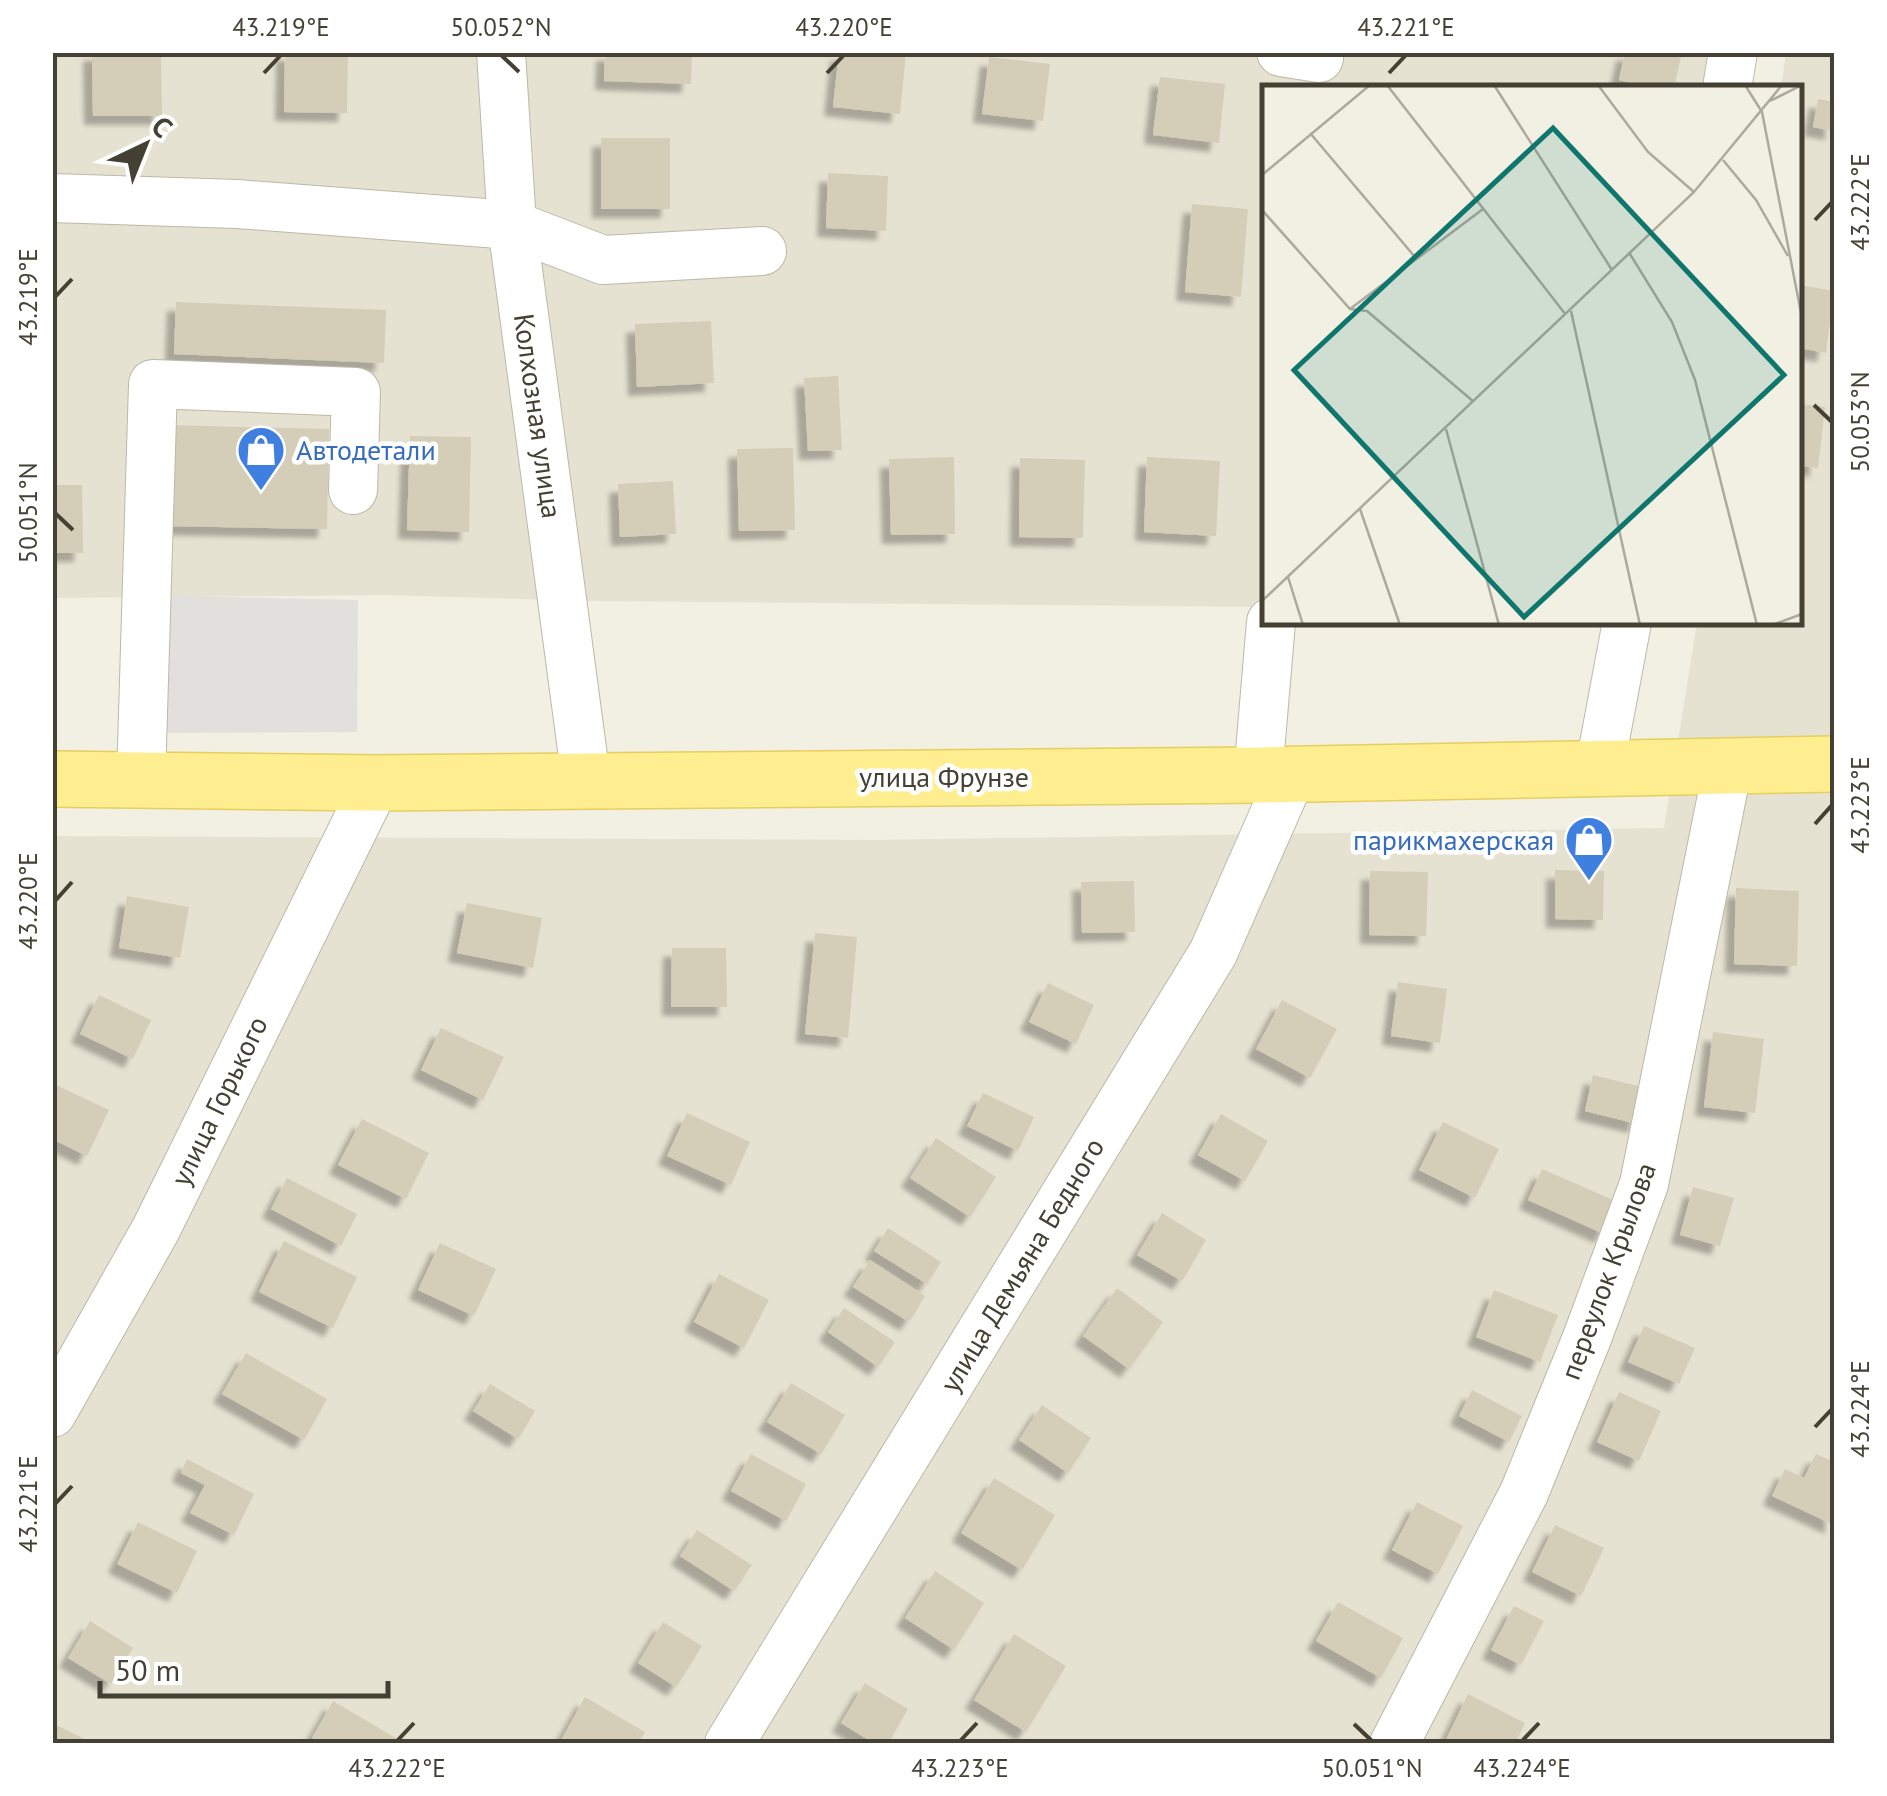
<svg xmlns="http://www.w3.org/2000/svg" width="1887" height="1796" font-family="'PT Sans',sans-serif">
<defs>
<filter id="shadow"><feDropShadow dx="-9" dy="9" stdDeviation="2.5" flood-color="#0004"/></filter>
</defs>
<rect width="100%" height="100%" fill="#f2efe3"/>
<g fill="#e6e2d1">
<polygon points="52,53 1725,53 1718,87 1264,88 1264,607 589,601 389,595 53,598"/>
<polygon points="1786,53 1834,53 1834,1743 53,1743 52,836 878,840 1664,828 1697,623 1800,622 1800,88 1781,87"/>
</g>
<polygon fill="#e2e0dc" points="135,595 358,600 357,732 134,733"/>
<g fill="#d4cdb8" filter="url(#shadow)">
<polygon points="92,52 161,52 162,116 93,116"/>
<polygon points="285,52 348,52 347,113 284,112"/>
<polygon points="605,52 692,52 691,84 604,81"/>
<polygon points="839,52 906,52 900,114 833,107"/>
<polygon points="1625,52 1682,52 1674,88 1652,88 1619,80"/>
<polygon points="989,57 1050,64 1043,121 982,114"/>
<polygon points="1160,77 1225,84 1219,143 1153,135"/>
<polygon points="1818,99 1834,102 1834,131 1813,127"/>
<rect x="601" y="138" width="69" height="71"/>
<polygon points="828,173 888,176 886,231 826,228"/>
<polygon points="1192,204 1248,209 1241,297 1185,292"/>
<polygon points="1800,285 1834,291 1826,353 1800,348"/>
<polygon points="176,302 386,310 384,363 174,354"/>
<polygon points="711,321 714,383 637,387 635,324"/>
<polygon points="838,376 842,450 808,451 804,378"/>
<polygon points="1800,404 1825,407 1818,468 1800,466"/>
<polygon points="165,425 329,429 327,529 162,526"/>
<polygon points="410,436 471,437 469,532 407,530"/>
<polygon points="793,448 795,530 739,531 737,449"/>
<polygon points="954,457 955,534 891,535 889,459"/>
<polygon points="1147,457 1220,461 1216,536 1144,532"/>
<polygon points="1020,458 1085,460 1083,538 1019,537"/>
<polygon points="673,481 676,534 620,537 618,484"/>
<polygon points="52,485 82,485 83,553 52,553"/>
<polygon points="1555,870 1604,871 1603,920 1555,919"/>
<polygon points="1370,871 1428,872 1426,936 1369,935"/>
<polygon points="1134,881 1135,932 1082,933 1081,882"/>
<polygon points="1736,888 1799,891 1797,966 1734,964"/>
<polygon points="127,896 189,907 180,958 119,948"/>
<polygon points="467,903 542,918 533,968 457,953"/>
<polygon points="815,933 857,937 848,1038 805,1034"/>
<polygon points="672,948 726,948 727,1007 671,1007"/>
<polygon points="1398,982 1447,989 1440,1043 1391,1036"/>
<polygon points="1048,983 1094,1005 1076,1044 1029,1022"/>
<polygon points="99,995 151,1020 133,1059 80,1034"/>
<polygon points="1282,1000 1337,1029 1310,1078 1256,1049"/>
<polygon points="441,1028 504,1057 483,1100 421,1070"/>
<polygon points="1713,1032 1764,1039 1755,1113 1704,1107"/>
<polygon points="1593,1075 1646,1088 1637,1124 1585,1111"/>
<polygon points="54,1084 109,1110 87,1156 52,1139"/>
<polygon points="983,1093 1034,1117 1018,1151 967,1126"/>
<polygon points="687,1113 750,1142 731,1185 667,1156"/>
<polygon points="1221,1114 1268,1141 1245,1181 1198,1155"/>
<polygon points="362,1119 429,1153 406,1199 338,1165"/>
<polygon points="1443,1122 1499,1149 1475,1198 1419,1170"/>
<polygon points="936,1138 996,1177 970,1217 910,1178"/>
<polygon points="1542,1169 1618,1202 1604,1234 1528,1200"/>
<polygon points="287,1178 357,1214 341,1246 271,1209"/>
<polygon points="1693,1187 1734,1198 1720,1246 1680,1235"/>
<polygon points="1162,1213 1206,1240 1182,1281 1137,1255"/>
<polygon points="888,1228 941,1262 927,1284 874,1251"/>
<polygon points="284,1241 357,1277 333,1328 259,1292"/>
<polygon points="440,1243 496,1269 474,1316 418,1290"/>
<polygon points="870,1260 925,1296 909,1322 853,1287"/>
<polygon points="719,1274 769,1300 744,1348 694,1322"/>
<polygon points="1117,1288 1163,1322 1129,1369 1083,1336"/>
<polygon points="1494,1290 1558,1315 1540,1362 1476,1337"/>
<polygon points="844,1308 895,1342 878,1367 828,1332"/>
<polygon points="1644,1326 1695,1348 1679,1384 1628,1362"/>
<polygon points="246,1353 327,1399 304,1440 222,1394"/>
<polygon points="791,1383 845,1415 821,1454 767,1422"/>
<polygon points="490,1384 535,1411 518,1439 473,1411"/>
<polygon points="1472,1390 1522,1416 1509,1442 1459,1416"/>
<polygon points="1619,1392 1661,1411 1639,1461 1597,1442"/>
<polygon points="1042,1405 1091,1438 1068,1473 1019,1440"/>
<polygon points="751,1454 806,1484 786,1521 731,1491"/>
<polygon points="1816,1454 1834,1462 1834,1525 1772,1496 1785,1469 1804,1478"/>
<polygon points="187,1459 254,1494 234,1535 190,1513 205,1485 181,1473"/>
<polygon points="994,1478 1055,1515 1022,1570 961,1533"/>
<polygon points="1417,1502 1463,1526 1438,1574 1392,1550"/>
<polygon points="138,1522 197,1551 177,1593 117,1564"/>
<polygon points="1555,1525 1604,1548 1581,1596 1532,1572"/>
<polygon points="697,1530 752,1565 734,1591 680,1556"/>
<polygon points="935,1571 984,1603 954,1650 905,1618"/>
<polygon points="1338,1602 1403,1638 1381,1678 1316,1641"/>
<polygon points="1514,1606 1544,1621 1521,1665 1491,1650"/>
<polygon points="90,1621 133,1648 111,1684 68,1658"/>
<polygon points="663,1622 702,1646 676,1687 638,1663"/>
<polygon points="1014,1634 1066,1666 1026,1732 974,1700"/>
<polygon points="865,1683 908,1709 888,1744 875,1744 841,1723"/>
<polygon points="1468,1694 1525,1723 1515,1744 1444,1744"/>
<polygon points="585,1697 645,1732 638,1744 559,1744"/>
<polygon points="333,1701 406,1744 321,1744 312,1738"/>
<polygon points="52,1723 95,1744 52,1744"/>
</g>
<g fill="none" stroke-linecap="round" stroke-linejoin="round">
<g stroke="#bdb8a6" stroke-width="50">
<g id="minor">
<polyline points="501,52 512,225 586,779"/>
<polyline points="1281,52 1319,58"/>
<polyline points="1727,88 1733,52"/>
<polyline points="52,198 237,204 512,225 603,260 762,251"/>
<polyline points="1600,766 1627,622"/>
<polyline points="1258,775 1271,622"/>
<polyline points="141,779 153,384 356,392 353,490"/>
<polyline points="52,1413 156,1229 376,783"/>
<polyline points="729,1744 1213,953 1292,774"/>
<polyline points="1394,1744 1524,1493 1587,1338 1644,1184 1728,766"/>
</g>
</g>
<g stroke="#e5cf5e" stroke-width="58">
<polyline id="major" points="52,779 376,783 1258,775 1834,764"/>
</g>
<use href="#minor" stroke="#fff" stroke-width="48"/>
<use href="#major" stroke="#ffee8f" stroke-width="55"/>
</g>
<path fill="none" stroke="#444033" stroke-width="4" d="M 501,55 L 519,72M 264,73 L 281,55M 827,73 L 844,55M 1389,73 L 1406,55M 1815,220 L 1832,202M 55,297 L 72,279M 1814,405 L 1832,422M 55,513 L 73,530M 1815,824 L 1832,805M 55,901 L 72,882M 1815,1427 L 1832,1409M 55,1504 L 72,1486M 1354,1724 L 1372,1741M 397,1741 L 414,1723M 960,1741 L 977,1723M 1522,1741 L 1539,1723"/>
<defs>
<g id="shop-pin" transform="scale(2.5)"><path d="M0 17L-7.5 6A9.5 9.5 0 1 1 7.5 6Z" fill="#3f7fe0" stroke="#fff"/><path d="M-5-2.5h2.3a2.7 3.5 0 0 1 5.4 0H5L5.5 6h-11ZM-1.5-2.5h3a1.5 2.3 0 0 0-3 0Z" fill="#fff"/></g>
</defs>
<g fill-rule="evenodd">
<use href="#shop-pin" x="261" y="450"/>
<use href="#shop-pin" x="1589" y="840"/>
</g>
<g text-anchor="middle" stroke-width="9" stroke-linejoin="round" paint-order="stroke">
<g font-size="28" fill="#444033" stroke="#fff">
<text transform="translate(538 416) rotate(82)" y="10">Колхозная улица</text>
<text x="944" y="787">улица Фрунзе</text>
<text transform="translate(219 1101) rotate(-64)" y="10">улица Горького</text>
<text transform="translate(1022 1265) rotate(-59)" y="10">улица Демьяна Бедного</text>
<text transform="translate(1608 1271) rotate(-70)" y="10">переулок Крылова</text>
</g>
<g font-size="28" fill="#366cbe" stroke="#fff" text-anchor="start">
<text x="296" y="460">Автодетали</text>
<text x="1554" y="850" text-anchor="end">парикмахерская</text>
</g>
</g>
<g transform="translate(1262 85)">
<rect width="540" height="540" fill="#f2efe3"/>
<path fill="none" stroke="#aca99d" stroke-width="2.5" d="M 125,0 L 304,230M 232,0 L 350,185M 336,0 L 386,67 L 432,107M 483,0 L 500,27 L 540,233M 508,16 L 540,0M 48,48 L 153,172M 461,75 L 494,115 L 526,171M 0,90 L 108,0M 0,125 L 88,224 L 105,226 L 212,317M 368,169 L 410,237 L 433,295 L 495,540M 88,224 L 221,124M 309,226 L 378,540M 184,344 L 237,540M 98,424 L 138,540M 26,492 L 41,540M 0,516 L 432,107 L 520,0M 510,540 L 540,529"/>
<path fill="#0f766e" fill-opacity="0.15" stroke="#0f766e" stroke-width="5" d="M 291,43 L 522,290 L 262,532 L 32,285 Z"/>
<rect width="540" height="540" fill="none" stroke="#444033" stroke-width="5"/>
</g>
<rect width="1887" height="1796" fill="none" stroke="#ffffff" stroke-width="110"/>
<g transform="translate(145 145) rotate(43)" stroke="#ffffff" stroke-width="8" paint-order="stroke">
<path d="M0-8L18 38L0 25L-18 38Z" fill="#444033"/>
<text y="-15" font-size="28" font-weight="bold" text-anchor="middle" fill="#444033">С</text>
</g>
<path d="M100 1681v15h288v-15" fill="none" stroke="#444033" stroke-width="5"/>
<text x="115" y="1681" font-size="30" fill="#444033" stroke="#ffffff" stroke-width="8" paint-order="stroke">50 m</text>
<rect x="55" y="55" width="1777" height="1686" fill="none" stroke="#444033" stroke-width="4"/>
<g font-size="25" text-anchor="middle" fill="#444033">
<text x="281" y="36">43.219°E</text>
<text x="501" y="36">50.052°N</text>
<text x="844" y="36">43.220°E</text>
<text x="1406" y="36">43.221°E</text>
<text transform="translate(1860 202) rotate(-90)" y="9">43.222°E</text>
<text transform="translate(28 297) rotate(-90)" y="9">43.219°E</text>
<text transform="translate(1860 422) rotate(-90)" y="9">50.053°N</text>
<text transform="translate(28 513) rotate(-90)" y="9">50.051°N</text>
<text transform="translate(1860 805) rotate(-90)" y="9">43.223°E</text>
<text transform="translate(28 901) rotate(-90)" y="9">43.220°E</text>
<text transform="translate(1860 1409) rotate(-90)" y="9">43.224°E</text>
<text transform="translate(28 1504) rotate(-90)" y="9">43.221°E</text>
<text x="397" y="1777">43.222°E</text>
<text x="960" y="1777">43.223°E</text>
<text x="1372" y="1777">50.051°N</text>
<text x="1522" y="1777">43.224°E</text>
</g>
</svg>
